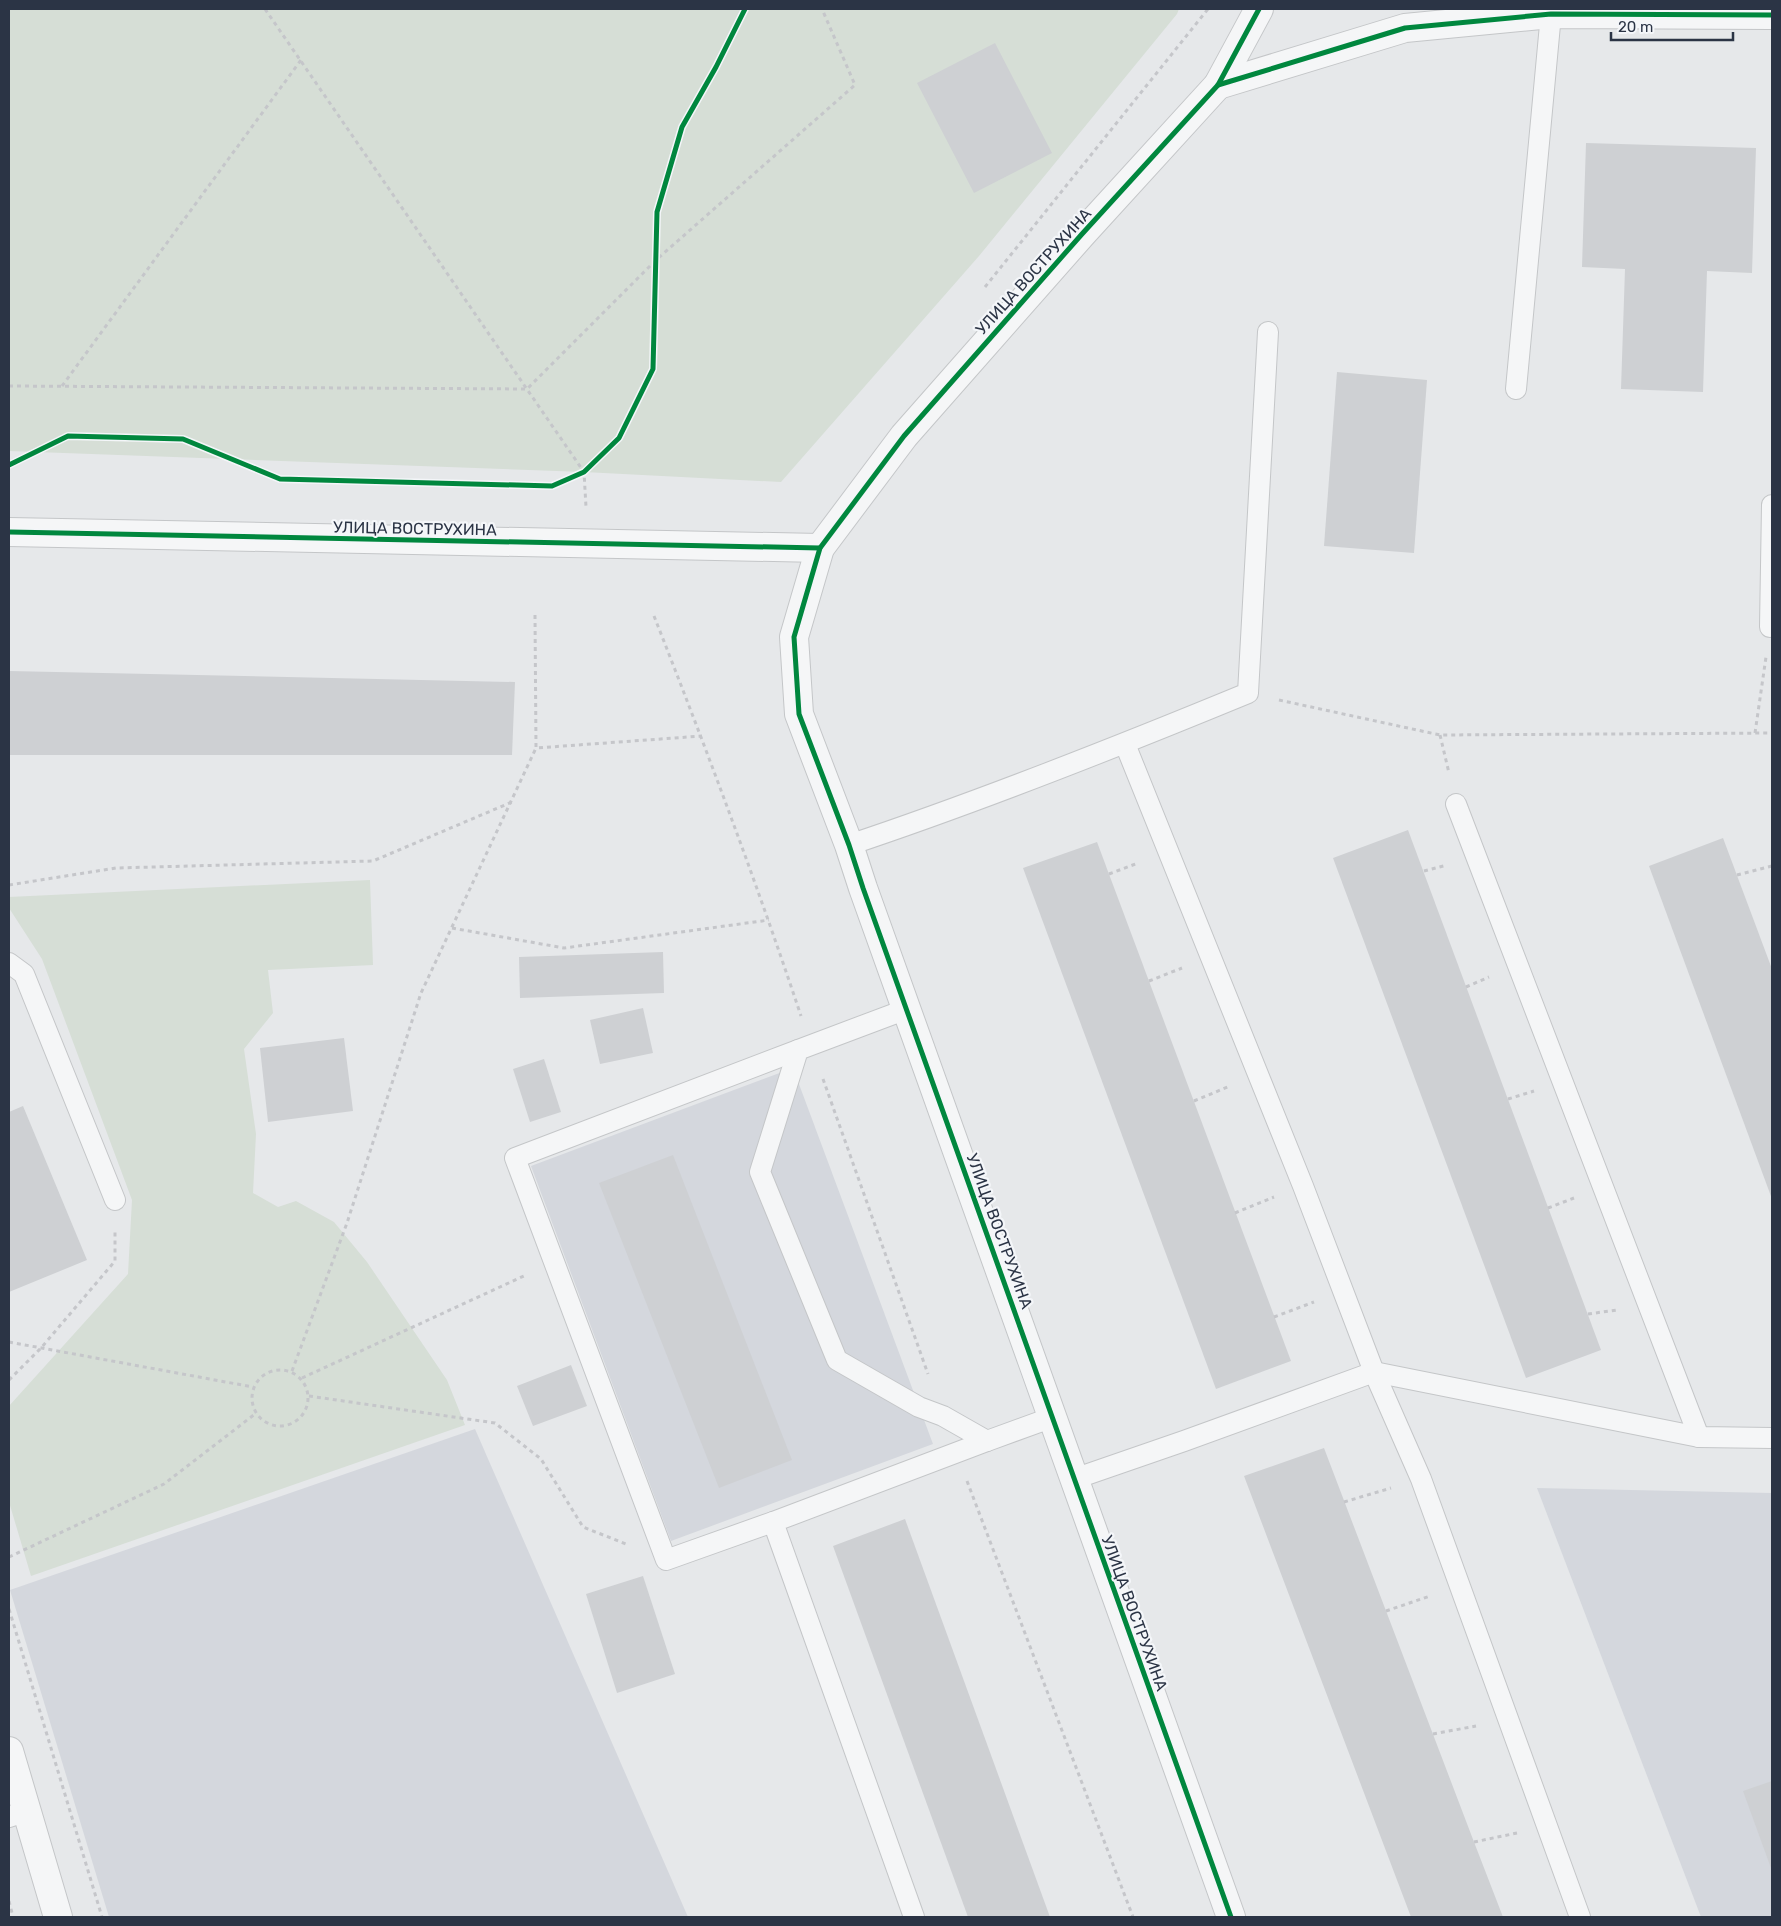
<svg xmlns="http://www.w3.org/2000/svg" width="1781" height="1926" font-family="Rubik,sans-serif">
<rect width="100%" height="100%" fill="#e6e8ea"/>
<g fill="#d4d7dd">
<polygon points="793,1068 933,1444 671,1541 531,1166"/>
<polygon points="475,1429 688,1917 109,1917 10,1590"/>
<polygon points="1537,1488 1772,1493 1772,1917 1701,1917"/>
</g>
<g fill="#d6ded6">
<polygon points="9,9 1179,9 1177,14 979,256 781,482 584,472 9,451"/>
<polygon points="370,880 373,965 268,970 273,1013 244,1049 256,1134 253,1193 278,1207 296,1201 334,1222 367,1262 447,1380 465,1425 31,1576 9,1502 9,1406 128,1274 132,1200 42,959 9,908 9,897"/>
</g>
<g fill="#ced0d3">
<polygon points="995,43 1052,153 974,193 917,83"/>
<polygon points="1586,143 1756,148 1752,273 1707,271 1703,392 1621,389 1625,269 1582,267"/>
<polygon points="1337,372 1427,380 1414,553 1324,546"/>
<polygon points="9,671 515,682 512,755 9,755"/>
<polygon points="1408,830 1601,1350 1526,1378 1333,858"/>
<polygon points="1723,838 1772,969 1772,1199 1649,866"/>
<polygon points="1097,842 1291,1361 1216,1389 1023,868"/>
<polygon points="663,952 664,993 520,998 519,957"/>
<polygon points="643,1008 653,1053 600,1064 590,1020"/>
<polygon points="344,1038 353,1111 268,1122 260,1048"/>
<polygon points="544,1059 561,1112 530,1122 513,1069"/>
<polygon points="23,1106 87,1260 9,1292 9,1112"/>
<polygon points="673,1155 792,1460 719,1488 599,1183"/>
<polygon points="571,1365 587,1406 533,1426 517,1386"/>
<polygon points="1324,1448 1474,1842 1503,1917 1411,1917 1244,1476"/>
<polygon points="905,1519 1050,1917 968,1917 833,1546"/>
<polygon points="643,1576 675,1674 617,1693 586,1594"/>
<polygon points="1772,1781 1772,1871 1743,1791"/>
</g>
<g fill="none" stroke-linecap="round" stroke-linejoin="round">
<g stroke="#c4c6c8" stroke-width="22">
<g id="service">
<polyline points="1516,389 1551,14"/>
<polyline points="1770,627 1772,505"/>
<polyline points="1125,744 1303,1186 1374,1372 1421,1479 1580,1917"/>
<polyline points="1456,804 1699,1437"/>
<path d="M 849,845 C 984,800 1117,747 1248,693 L 1268,332"/>
<polyline points="9,963 24,974 115,1200"/>
<polyline points="907,1009 798,1050 760,1172 837,1360 919,1407 943,1416 987,1441 1053,1417"/>
<polyline points="1074,1479 1184,1441 1374,1372 1699,1437 1772,1438"/>
<polyline points="773,1522 666,1560 515,1158 798,1050"/>
<polyline points="9,1817 27,1811"/>
<polyline points="914,1917 773,1522 987,1441"/>
</g>
</g>
<g stroke="#c4c6c8" stroke-width="30">
<g id="minor">
<polyline points="1218,85 1405,28 1551,14 1772,15"/>
<polyline points="9,1751 58,1917"/>
</g>
</g>
<g stroke="#c4c6c8" stroke-width="30">
<g id="tertiary">
<polyline points="9,532 820,548"/>
<polyline points="1231,1917 863,888 849,845 799,714 794,637 820,548 904,436 1082,234 1218,85 1259,9"/>
</g>
</g>
<g stroke="#c5c6ca" stroke-width="3" stroke-dasharray="4 4" stroke-linecap="butt">
<polyline points="265,9 584,472 586,507"/>
<polyline points="985,287 1208,9"/>
<polyline points="9,386 527,389 656,260 855,85 822,9"/>
<polyline points="62,386 301,60"/>
<polyline points="535,615 536,748 702,736"/>
<path d="M 654,616 C 706,748 756,881 801,1016"/>
<polyline points="1279,700 1440,735 1772,733"/>
<polyline points="1755,733 1766,657"/>
<polyline points="1440,735 1449,773"/>
<polyline points="1424,871 1447,865"/>
<polyline points="1109,874 1138,863"/>
<polyline points="1737,875 1772,866"/>
<polyline points="9,885 116,868 373,861 512,802"/>
<polyline points="452,928 564,948 769,920"/>
<polyline points="1149,981 1182,968"/>
<polyline points="1466,987 1489,977"/>
<polyline points="823,1079 928,1374"/>
<polyline points="1508,1099 1534,1091"/>
<polyline points="1194,1101 1230,1086"/>
<polyline points="1548,1208 1574,1198"/>
<polyline points="1235,1213 1274,1197"/>
<polyline points="1588,1314 1617,1310"/>
<polyline points="1274,1317 1314,1302"/>
<polyline points="9,1342 253,1387"/>
<circle cx="280" cy="1398" r="28"/>
<polyline points="292,1371 347,1223 421,993 536,748"/>
<polyline points="302,1378 526,1275"/>
<polyline points="9,1380 41,1348 115,1261 115,1231"/>
<polyline points="309,1396 495,1423 541,1459 583,1527 626,1544"/>
<polyline points="967,1481 1133,1917"/>
<polyline points="1344,1502 1391,1488"/>
<polyline points="9,1557 164,1484 255,1414"/>
<polyline points="9,1609 102,1917"/>
<polyline points="1386,1611 1430,1596"/>
<polyline points="1433,1734 1476,1726"/>
<polyline points="1474,1842 1517,1833"/>
<polyline points="9,1901 13,1917"/>
</g>
<use href="#service" stroke="#f5f6f7" stroke-width="20"/>
<use href="#minor" stroke="#f5f6f7" stroke-width="28"/>
<use href="#tertiary" stroke="#f5f6f7" stroke-width="28"/>
<g stroke="#f4f6f9" stroke-width="8">
<g id="cycleway">
<polyline points="1218,85 1405,28 1551,14 1772,15"/>
<polyline points="9,465 68,436 183,439 280,479 552,486 584,472 619,438 653,369 657,212 682,127 716,67 745,9"/>
<polyline points="9,532 820,548"/>
<polyline points="1231,1917 863,888 849,845 799,714 794,637 820,548 904,436 1082,234 1218,85 1259,9"/>
</g>
</g>
<use href="#cycleway" stroke="#00873e" stroke-width="5"/>
</g>
<g text-anchor="middle" stroke-width="4.5" stroke-linejoin="round" paint-order="stroke">
<g font-size="16" fill="#2b3445" stroke="#f4f6f9">
<text transform="translate(1033 271) rotate(-48)" y="6">УЛИЦА ВОСТРУХИНА</text>
<text transform="translate(415 528) rotate(1)" y="6">УЛИЦА ВОСТРУХИНА</text>
<text transform="translate(1000 1231) rotate(70)" y="6">УЛИЦА ВОСТРУХИНА</text>
<text transform="translate(1135 1613) rotate(70)" y="6">УЛИЦА ВОСТРУХИНА</text>
</g>
</g>
<rect width="1781" height="1926" fill="none" stroke="#2b3445" stroke-width="20"/>
<path d="M1611 32v8h122v-8" fill="none" stroke="#2b3445" stroke-width="2.5"/>
<text x="1618" y="32" font-size="15" fill="#2b3445" stroke="#f4f6f9" stroke-width="4" paint-order="stroke">20 m</text>
</svg>
